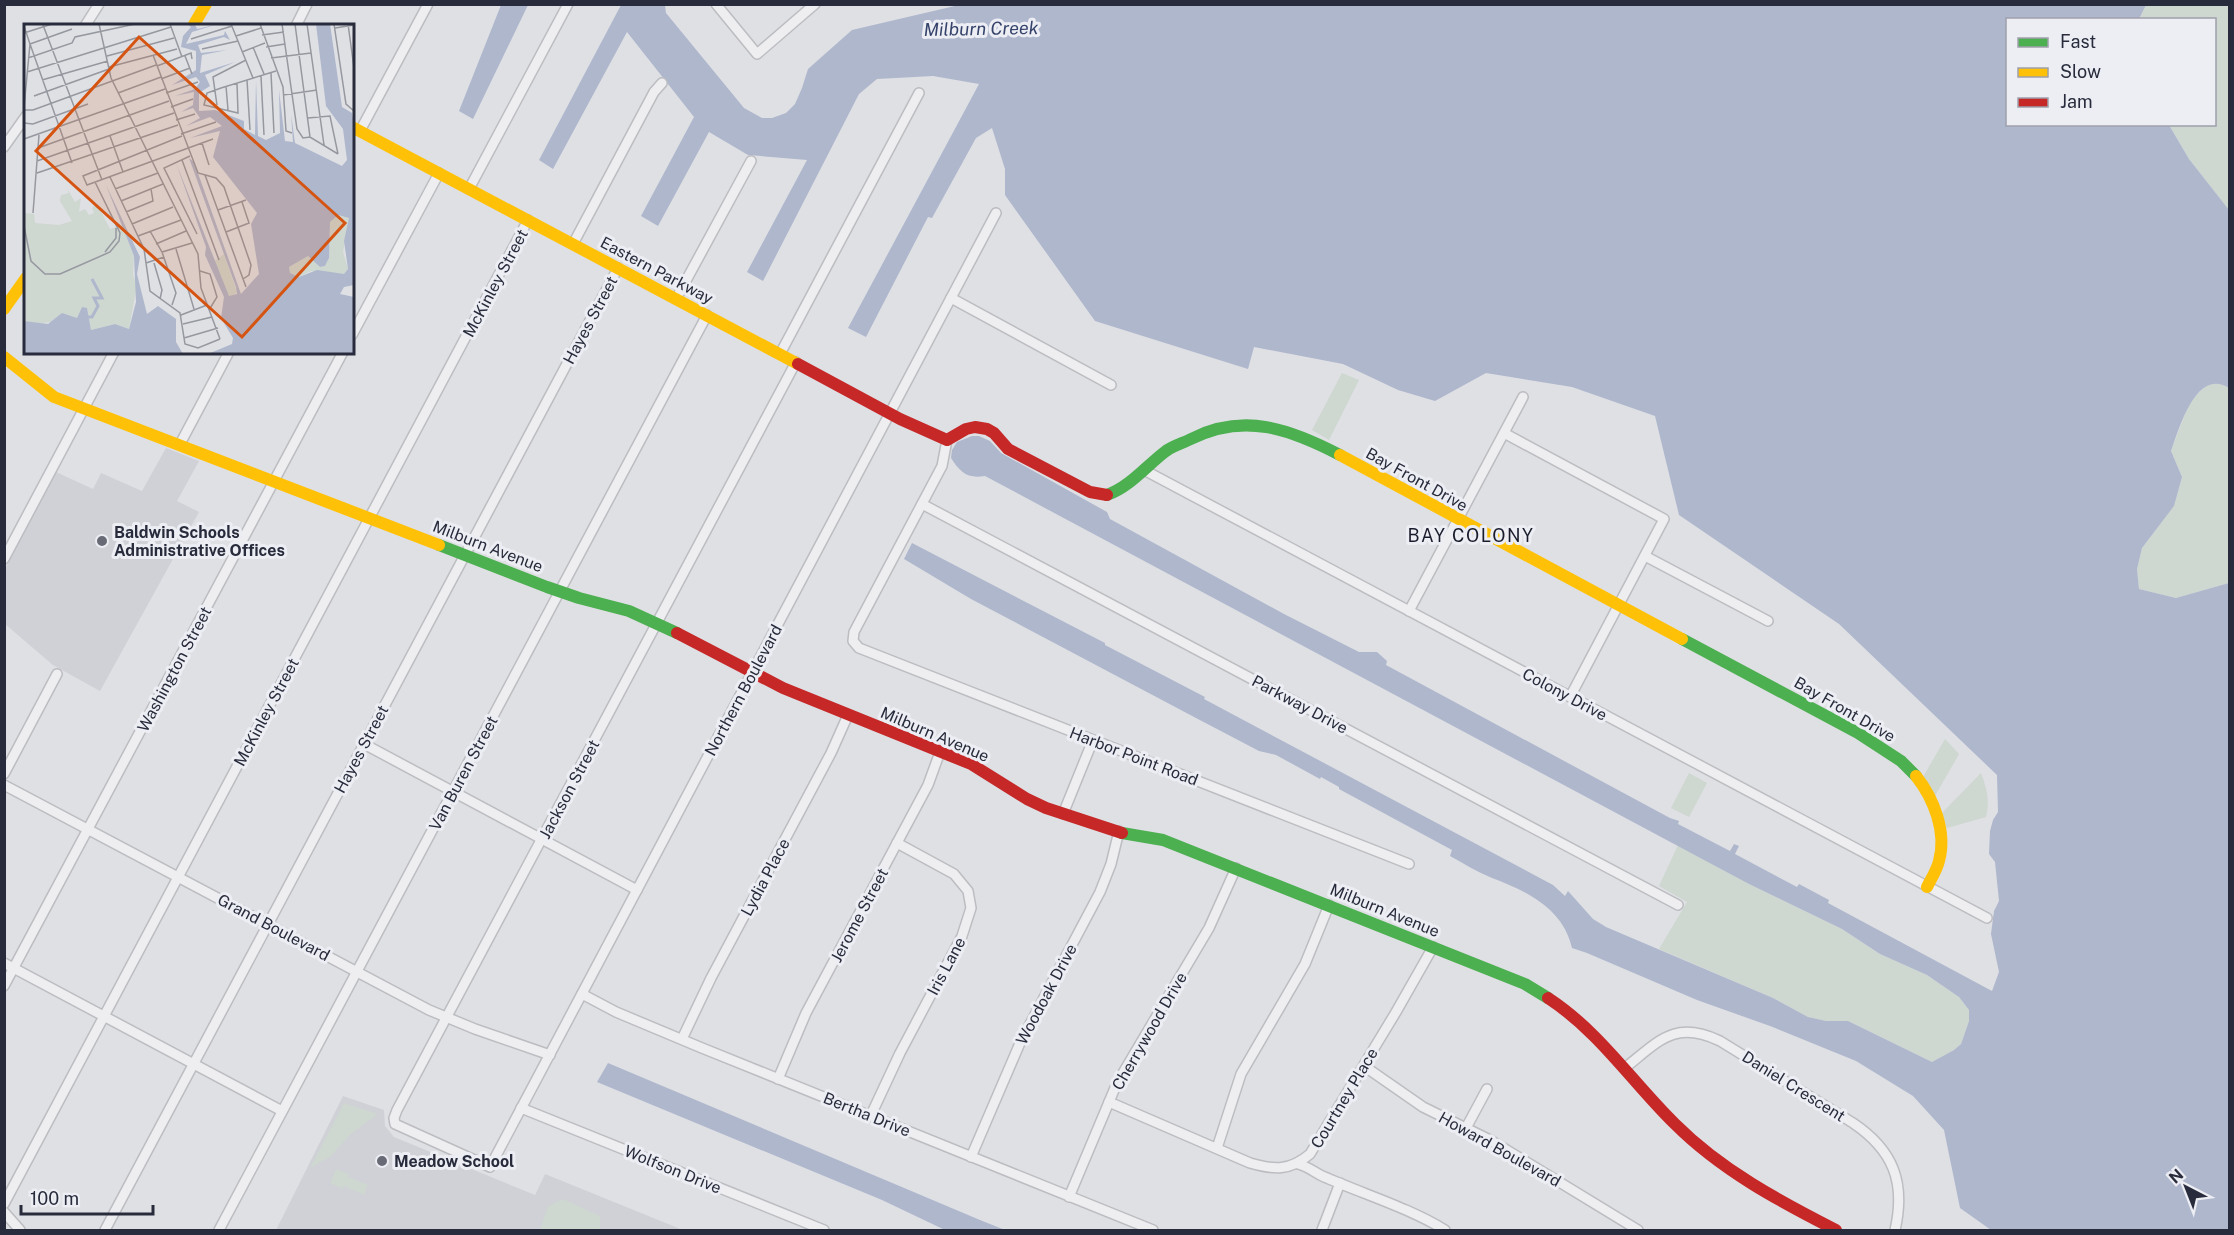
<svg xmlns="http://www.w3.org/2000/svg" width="2234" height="1235" font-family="'Public Sans',sans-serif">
<rect width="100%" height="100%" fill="#dfe0e4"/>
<g fill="#cfd1d7">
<polygon points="166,448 199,461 177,501 199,512 100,691 53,665 5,624 5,569 56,472 93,489 101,473 142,491"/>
<polygon points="343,1096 384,1110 385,1126 394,1137 535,1195 545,1174 683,1230 276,1230"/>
</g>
<g fill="#ced7d0">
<polygon points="2146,5 2229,5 2229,210 2189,159 2169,125 2214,124 2214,20 2139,20"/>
<polygon points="1342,373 1359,380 1329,440 1312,430"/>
<polygon points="2222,383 2230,388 2229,583 2176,598 2139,589 2137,569 2142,548 2174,506 2182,477 2171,451 2190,401 2208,384"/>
<polygon points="1945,739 1959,754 1935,796 1923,777"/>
<polygon points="1689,773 1707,783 1689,817 1671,808"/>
<path d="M 1981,773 C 1987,789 1990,801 1986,817 L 1947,828 L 1942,813 Z"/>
<polygon points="1678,845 1749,884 1842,929 1880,954 1927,975 1959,997 1969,1010 1969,1021 1961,1044 1954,1050 1932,1062 1848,1021 1826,1021 1808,1017 1773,998 1659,949 1687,902 1659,886"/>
<polygon points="344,1103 378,1114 350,1135 330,1157 310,1168"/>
<polygon points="336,1169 349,1174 348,1177 368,1185 364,1195 344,1186 343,1189 330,1183"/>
<polygon points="563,1199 600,1216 600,1230 540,1230 548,1206"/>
</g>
<g fill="#afb7cd">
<polygon points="501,5 528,5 473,119 459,111"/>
<path d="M 621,5 L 665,5 L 666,13 L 744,108 L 762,118 L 772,118 L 786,113 L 795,104 L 802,88 L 808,69 L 852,30 L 959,5 L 2146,5 L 2139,19 L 2008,20 L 2008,124 L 2169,125 L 2189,159 L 2229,210 L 2229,388 C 2196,367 2179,429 2171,451 L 2182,477 L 2174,506 L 2142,548 L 2137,569 L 2139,589 L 2176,598 L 2229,583 L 2229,1230 L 1991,1230 L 1960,1208 L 1944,1130 L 1913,1096 L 1856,1061 L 1770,1026 L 1697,1000 L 1587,953 L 1572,948 C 1563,908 1526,891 1492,878 C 1477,872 1463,863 1450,856 L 1452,850 L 1339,789 L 1339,787 L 1321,777 L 1320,779 L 1276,755 L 1259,751 L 1196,718 L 971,599 L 904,559 L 912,543 L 1105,643 L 1105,645 L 1205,697 L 1204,699 L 1553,885 L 1565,896 L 1568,891 L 1593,919 L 1606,927 L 1773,998 L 1808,1017 L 1826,1021 L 1848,1021 L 1932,1062 L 1954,1050 L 1961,1044 L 1969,1021 L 1969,1010 L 1959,997 L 1927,975 L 1880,954 L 1842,929 L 1749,884 L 985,476 C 967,479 960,472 951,458 L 952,450 L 957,442 L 972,436 L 979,436 L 990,441 L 1001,453 L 1107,512 L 1110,519 L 1284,614 L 1359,652 L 1377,652 L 1387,661 L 1386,665 L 1670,818 L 1679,821 L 1678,824 L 1730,851 L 1734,844 L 1739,846 L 1735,854 L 1797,887 L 1799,884 L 1829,900 L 1828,903 L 1992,991 L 1999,972 L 1991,934 L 1994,911 L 1999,901 L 1995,862 L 1989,854 L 1990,831 L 1993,820 L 1998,812 L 1997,775 L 1839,624 L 1679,515 L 1655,416 L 1572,387 L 1486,373 L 1435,401 L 1398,390 L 1343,364 L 1254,347 L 1248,369 L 1095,321 L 1005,195 L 1005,169 L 992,128 L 976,138 L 932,218 L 928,217 L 866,337 L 848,328 L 979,84 L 933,76 L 877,79 L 859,94 L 763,281 L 747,272 L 807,160 L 748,155 L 709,132 L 658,226 L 641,216 L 694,117 L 627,32 L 553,169 L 539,160 Z"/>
<polygon points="608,1063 980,1220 1005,1230 945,1230 882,1200 597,1082"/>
</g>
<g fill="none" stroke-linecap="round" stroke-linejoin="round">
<g stroke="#bcbdc1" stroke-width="12">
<g id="street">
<polyline points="716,4 757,54 815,4"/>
<polyline points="85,26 99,4"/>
<polyline points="296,26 307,4"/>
<polyline points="360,131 428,4"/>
<polyline points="4,147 26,116"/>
<polyline points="469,189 568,4"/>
<polyline points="573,244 654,92 662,83"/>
<polyline points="951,298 1111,385"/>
<polyline points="676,299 751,161"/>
<polyline points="352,335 439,173"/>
<polyline points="780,354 919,93"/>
<polyline points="796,362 397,1110 394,1118 395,1124 490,1167 996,213"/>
<polyline points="1504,433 1664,519 1570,697"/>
<polyline points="947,440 942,466 854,632 853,641 859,648 1409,864"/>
<polyline points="180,444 229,352"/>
<polyline points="1144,470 1987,918"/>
<polyline points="922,504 1678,905"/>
<polyline points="1645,556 1768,621"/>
<polyline points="4,559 114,352"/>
<polyline points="1409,611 1523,397"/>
<polyline points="364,744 637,890"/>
<polyline points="4,774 57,674"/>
<polyline points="4,785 429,1010 475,1029 550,1055"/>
<polyline points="1063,814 1093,740"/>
<polyline points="4,963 282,1111"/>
<polyline points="4,986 343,352"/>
<polyline points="582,994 616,1012 702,1048 1153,1230"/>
<polyline points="682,1039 711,978 831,753 848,715"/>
<polyline points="1364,1066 1423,1107 1492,1141 1638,1230"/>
<path d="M 1626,1067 C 1660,1040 1675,1020 1720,1041 L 1853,1123 C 1893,1150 1906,1182 1895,1230"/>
<polyline points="778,1079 806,1013 928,785 940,752"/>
<path d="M 1109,1102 L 1250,1163 C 1274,1170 1290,1171 1310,1154 L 1396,1012 L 1433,947"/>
<polyline points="521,1108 824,1230"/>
<polyline points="871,1115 900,1053 962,936 971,908 968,891 954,874 897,843"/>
<polyline points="1466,1128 1487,1089"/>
<polyline points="1217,1148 1241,1074 1305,964 1329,905"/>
<polyline points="971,1157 1020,1043 1100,892 1111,864 1119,831"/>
<path d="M 1298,1164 C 1310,1167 1316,1174 1327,1178 C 1366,1195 1409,1208 1445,1230"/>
<polyline points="1069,1197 1117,1083 1209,928 1236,868"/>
<polyline points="4,1204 528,220"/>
<polyline points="4,1212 20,1230"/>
<polyline points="105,1230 618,268"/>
<polyline points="219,1230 707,315"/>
<polyline points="1322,1230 1340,1183"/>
</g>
</g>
<use href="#street" stroke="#eeeef0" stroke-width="9"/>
<g stroke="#4caf50" stroke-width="12">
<path d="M 1107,495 C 1131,486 1146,466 1166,451 C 1173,446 1183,443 1191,439 C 1244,412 1290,429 1340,455"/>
<polyline points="439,545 547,587 579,598 629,611 677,633"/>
<polyline points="1682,639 1858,733 1901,761 1916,776"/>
<polyline points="1122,833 1163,840 1525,984 1548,998"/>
</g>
<g stroke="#ffc107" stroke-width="12">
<polyline points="193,26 206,4"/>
<polyline points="352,127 798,364"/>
<polyline points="4,309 26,278"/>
<polyline points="4,357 54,397 439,545"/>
<polyline points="1340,455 1682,639"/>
<path d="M 1916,776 C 1934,799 1947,832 1939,861 C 1937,870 1931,879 1927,887"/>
</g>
<g stroke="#c62828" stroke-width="12">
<polyline points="798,364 900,419 947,440 966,429 975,427 987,429 994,433 1008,449 1090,492 1107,495"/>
<polyline points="677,633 783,688 971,764 1027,799 1046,808 1122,833"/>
<path d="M 1548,998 C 1600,1032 1632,1082 1675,1124 C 1721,1170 1779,1201 1836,1230"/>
</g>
</g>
<g fill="#686a76" stroke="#eceef4" stroke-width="2">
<circle cx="102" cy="541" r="6"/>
<circle cx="382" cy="1161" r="6"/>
</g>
<g text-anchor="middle" stroke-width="6" stroke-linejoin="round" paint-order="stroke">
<g font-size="16" fill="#282b3b" stroke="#eceef4">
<text transform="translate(657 270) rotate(28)" y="6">Eastern Parkway</text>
<text transform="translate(495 283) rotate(-62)" y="6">McKinley Street</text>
<text transform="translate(590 320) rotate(-62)" y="6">Hayes Street</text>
<text transform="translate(1417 479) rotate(29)" y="6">Bay Front Drive</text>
<text transform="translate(488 546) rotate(21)" y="6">Milburn Avenue</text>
<text transform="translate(174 669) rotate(-62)" y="6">Washington Street</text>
<text transform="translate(743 690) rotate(-62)" y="6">Northern Boulevard</text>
<text transform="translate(1565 694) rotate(28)" y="6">Colony Drive</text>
<text transform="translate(1300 704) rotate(28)" y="6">Parkway Drive</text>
<text transform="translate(1845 709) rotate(30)" y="6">Bay Front Drive</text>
<text transform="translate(266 712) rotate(-62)" y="6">McKinley Street</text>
<text transform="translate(935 734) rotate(23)" y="6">Milburn Avenue</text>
<text transform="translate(361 749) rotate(-62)" y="6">Hayes Street</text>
<text transform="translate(1134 756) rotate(21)" y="6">Harbor Point Road</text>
<text transform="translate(463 773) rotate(-62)" y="6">Van Buren Street</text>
<text transform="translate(569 789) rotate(-62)" y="6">Jackson Street</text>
<text transform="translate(765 877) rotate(-62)" y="6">Lydia Place</text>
<text transform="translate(1385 910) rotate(22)" y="6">Milburn Avenue</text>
<text transform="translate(859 915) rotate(-62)" y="6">Jerome Street</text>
<text transform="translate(274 927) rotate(28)" y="6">Grand Boulevard</text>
<text transform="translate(946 966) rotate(-62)" y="6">Iris Lane</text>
<text transform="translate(1046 994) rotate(-62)" y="6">Woodoak Drive</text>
<text transform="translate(1149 1031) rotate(-60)" y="6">Cherrywood Drive</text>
<text transform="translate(1794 1086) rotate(32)" y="6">Daniel Crescent</text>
<text transform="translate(1344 1098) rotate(-59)" y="6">Courtney Place</text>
<text transform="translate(867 1114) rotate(22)" y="6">Bertha Drive</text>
<text transform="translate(1500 1149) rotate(29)" y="6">Howard Boulevard</text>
<text transform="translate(673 1169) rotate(22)" y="6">Wolfson Drive</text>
</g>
<g font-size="16" font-weight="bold" fill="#282b3b" stroke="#eceef4" text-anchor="start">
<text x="114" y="538">Baldwin Schools<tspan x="114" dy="18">Administrative Offices</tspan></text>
<text x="394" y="1167">Meadow School</text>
</g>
<g font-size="18" font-style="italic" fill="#35436b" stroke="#eceef4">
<text transform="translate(981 29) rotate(-1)" y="6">Milburn Creek</text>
</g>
<g font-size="18" letter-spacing="1.5" fill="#1a1c2c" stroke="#eceef4">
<text x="1471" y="542">BAY COLONY</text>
</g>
</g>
<g transform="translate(24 24)">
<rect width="330" height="330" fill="#dfe0e4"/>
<path d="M 43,164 L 51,178 L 57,174 L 55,188 L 61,185 L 65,191 L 70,189 L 68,184 L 73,180 L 86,205 L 98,201 L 110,232 L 109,251 L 113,261 L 105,305 L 91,300 L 67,306 L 63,285 L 58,283 L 53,294 L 13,300 L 0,297 L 0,189 L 10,190 L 11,199 L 35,201 L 48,197 L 36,177 L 37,171 L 45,169 ZM 314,191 L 325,194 L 319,228 L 324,245 L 320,251 L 287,247 L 275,253 L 266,249 L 265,243 L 284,232 L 296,243 L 301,242 L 305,234 L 306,198 ZM 200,230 L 213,268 L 209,272 L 205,272 L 189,238 Z" fill="#ced7d0"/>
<path d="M 163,0 L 171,0 L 173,5 L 191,1 L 168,8 L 162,20 L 200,11 L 201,7 L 206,16 L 200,13 L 174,21 L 177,29 L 203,26 L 178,31 L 176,49 L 211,38 L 181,51 L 186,62 L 175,69 L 175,87 L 191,86 L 220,97 L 220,105 L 231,111 L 232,56 L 234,112 L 242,116 L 256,109 L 255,66 L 261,117 L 269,118 L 267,90 L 271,119 L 318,142 L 323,136 L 319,105 L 302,82 L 292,0 L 306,0 L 318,83 L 328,89 L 330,101 L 330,261 L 320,263 L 316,270 L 330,273 L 330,330 L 184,330 L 208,320 L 209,314 L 197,294 L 200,273 L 181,231 L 182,223 L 152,139 L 205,272 L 213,270 L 212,263 L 165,134 L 170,138 L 217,270 L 235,250 L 227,200 L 233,189 L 189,133 L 196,107 L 166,114 L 198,102 L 186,93 L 162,102 L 176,94 L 169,84 L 157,88 L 169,81 L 170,68 L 151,72 L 171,65 L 176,58 L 172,53 L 148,61 L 172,46 L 172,27 L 157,23 L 159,12 L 167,3 ZM 314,191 L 325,194 L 320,217 L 324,245 L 320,250 L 293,246 L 275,253 L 266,249 L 265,243 L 284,232 L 296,243 L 301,242 L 305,234 L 306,198 ZM 82,161 L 116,233 L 113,250 L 123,290 L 134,282 L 152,295 L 152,318 L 159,330 L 0,330 L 0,297 L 24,300 L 38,289 L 53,294 L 58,283 L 63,284 L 67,306 L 91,300 L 105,305 L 112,278 L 110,232 Z" fill="#afb7cd" fill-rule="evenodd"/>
<path fill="none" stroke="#afb7cd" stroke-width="3" d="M 63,293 L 68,293 L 74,282 L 70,274 L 78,274 L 68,255"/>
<path fill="none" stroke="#9698a0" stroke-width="1.5" d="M 75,0 L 87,54 L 174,230 L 177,264 L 196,315M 146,0 L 158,33M 207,0 L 229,54M 236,0 L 259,63 L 262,107 L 268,109M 258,0 L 273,105 L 279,114 L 286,113 L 314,130M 271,0 L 286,113M 283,0 L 300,121M 310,0 L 322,80 L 330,87M 324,0 L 330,44M 19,1 L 78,156M 0,2 L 6,20 L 0,83M 311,4 L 330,1M 0,9 L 28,0M 238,11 L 260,8M 212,12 L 237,4M 167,15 L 208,2M 229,23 L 240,50M 242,23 L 261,20M 178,25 L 214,17M 218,28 L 241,19M 129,31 L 174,149 L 192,154 L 200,163 L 227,241 L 225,251 L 219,255M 83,32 L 150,14M 161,32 L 168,50M 4,34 L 48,19 L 51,13 L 111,0M 247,34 L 287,29M 133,42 L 167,29 L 168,35M 85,43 L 153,25M 3,48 L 147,3M 247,49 L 250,109M 237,52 L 240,111M 137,55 L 166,44M 18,56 L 84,37M 223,56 L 226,106M 213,59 L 214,89 L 180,81 L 183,69 L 197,64 L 252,47M 202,62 L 204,86M 94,69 L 137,53M 142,69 L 174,58M 259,71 L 293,66M 10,72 L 85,45M 193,81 L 189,53 L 222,36M 147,83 L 169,75M 0,86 L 9,86 L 132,41M 284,94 L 306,92 L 314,130M 152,96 L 171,90M 0,99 L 9,100 L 64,80M 157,110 L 192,98M 86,112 L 99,148M 158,112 L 59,152 L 63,161 L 189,115M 0,115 L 141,65M 178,119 L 185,141M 14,124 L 145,77M 166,132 L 140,144 L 173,210M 158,136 L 195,236M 13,137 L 150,89M 48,139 L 6,20 L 48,5M 13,149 L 154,101M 181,151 L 222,263M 86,153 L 120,225 L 126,267 L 156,289 L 161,320 L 174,324 L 196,315M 91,165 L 134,149M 97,177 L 139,160M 194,186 L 222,176M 102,188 L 129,177 L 127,165M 9,189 L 15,111M 108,200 L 149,183M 0,202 L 7,237 L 21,250 L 36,250 L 86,228 L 95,217 L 96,209 L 71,158M 126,207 L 138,228 L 168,219M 202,208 L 225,199 L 218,178M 114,212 L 157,196M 132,220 L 162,207M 152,225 L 170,285M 81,228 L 92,214 L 92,204M 138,228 L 152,269 L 148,281M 122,239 L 140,233M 130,239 L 138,266 L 136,275M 176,247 L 186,250 L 193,273 L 185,286M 157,291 L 183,281M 159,300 L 188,293M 160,314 L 194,304"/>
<path fill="#d55411" fill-opacity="0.15" stroke="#d55411" stroke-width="3" d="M 115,13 L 321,199 L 218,313 L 12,127 Z"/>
<rect width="330" height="330" fill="none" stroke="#282b3b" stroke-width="3"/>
</g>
<rect width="2234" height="1235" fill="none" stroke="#282b3b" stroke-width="12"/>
<rect x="2006" y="18" width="210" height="108" fill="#eceef4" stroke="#9ea0aa" stroke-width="1.5"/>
<rect x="2018" y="38" width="30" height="9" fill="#4caf50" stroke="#9ea0aa" stroke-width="1.5"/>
<text x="2060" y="48" font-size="18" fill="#282b3b">Fast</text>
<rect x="2018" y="68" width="30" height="9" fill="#ffc107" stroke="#9ea0aa" stroke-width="1.5"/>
<text x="2060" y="78" font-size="18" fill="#282b3b">Slow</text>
<rect x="2018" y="98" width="30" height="9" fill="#c62828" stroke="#9ea0aa" stroke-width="1.5"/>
<text x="2060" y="108" font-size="18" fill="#282b3b">Jam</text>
<g transform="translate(2186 1187) rotate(318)" stroke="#eceef4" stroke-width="4.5" paint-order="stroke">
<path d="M0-4.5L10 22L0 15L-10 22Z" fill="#282b3b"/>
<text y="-9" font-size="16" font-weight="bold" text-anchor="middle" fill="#282b3b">N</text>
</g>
<path d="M21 1205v9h132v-9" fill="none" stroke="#282b3b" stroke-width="3"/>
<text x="30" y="1205" font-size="18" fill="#282b3b" stroke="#eceef4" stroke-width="4.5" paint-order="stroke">100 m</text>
</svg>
